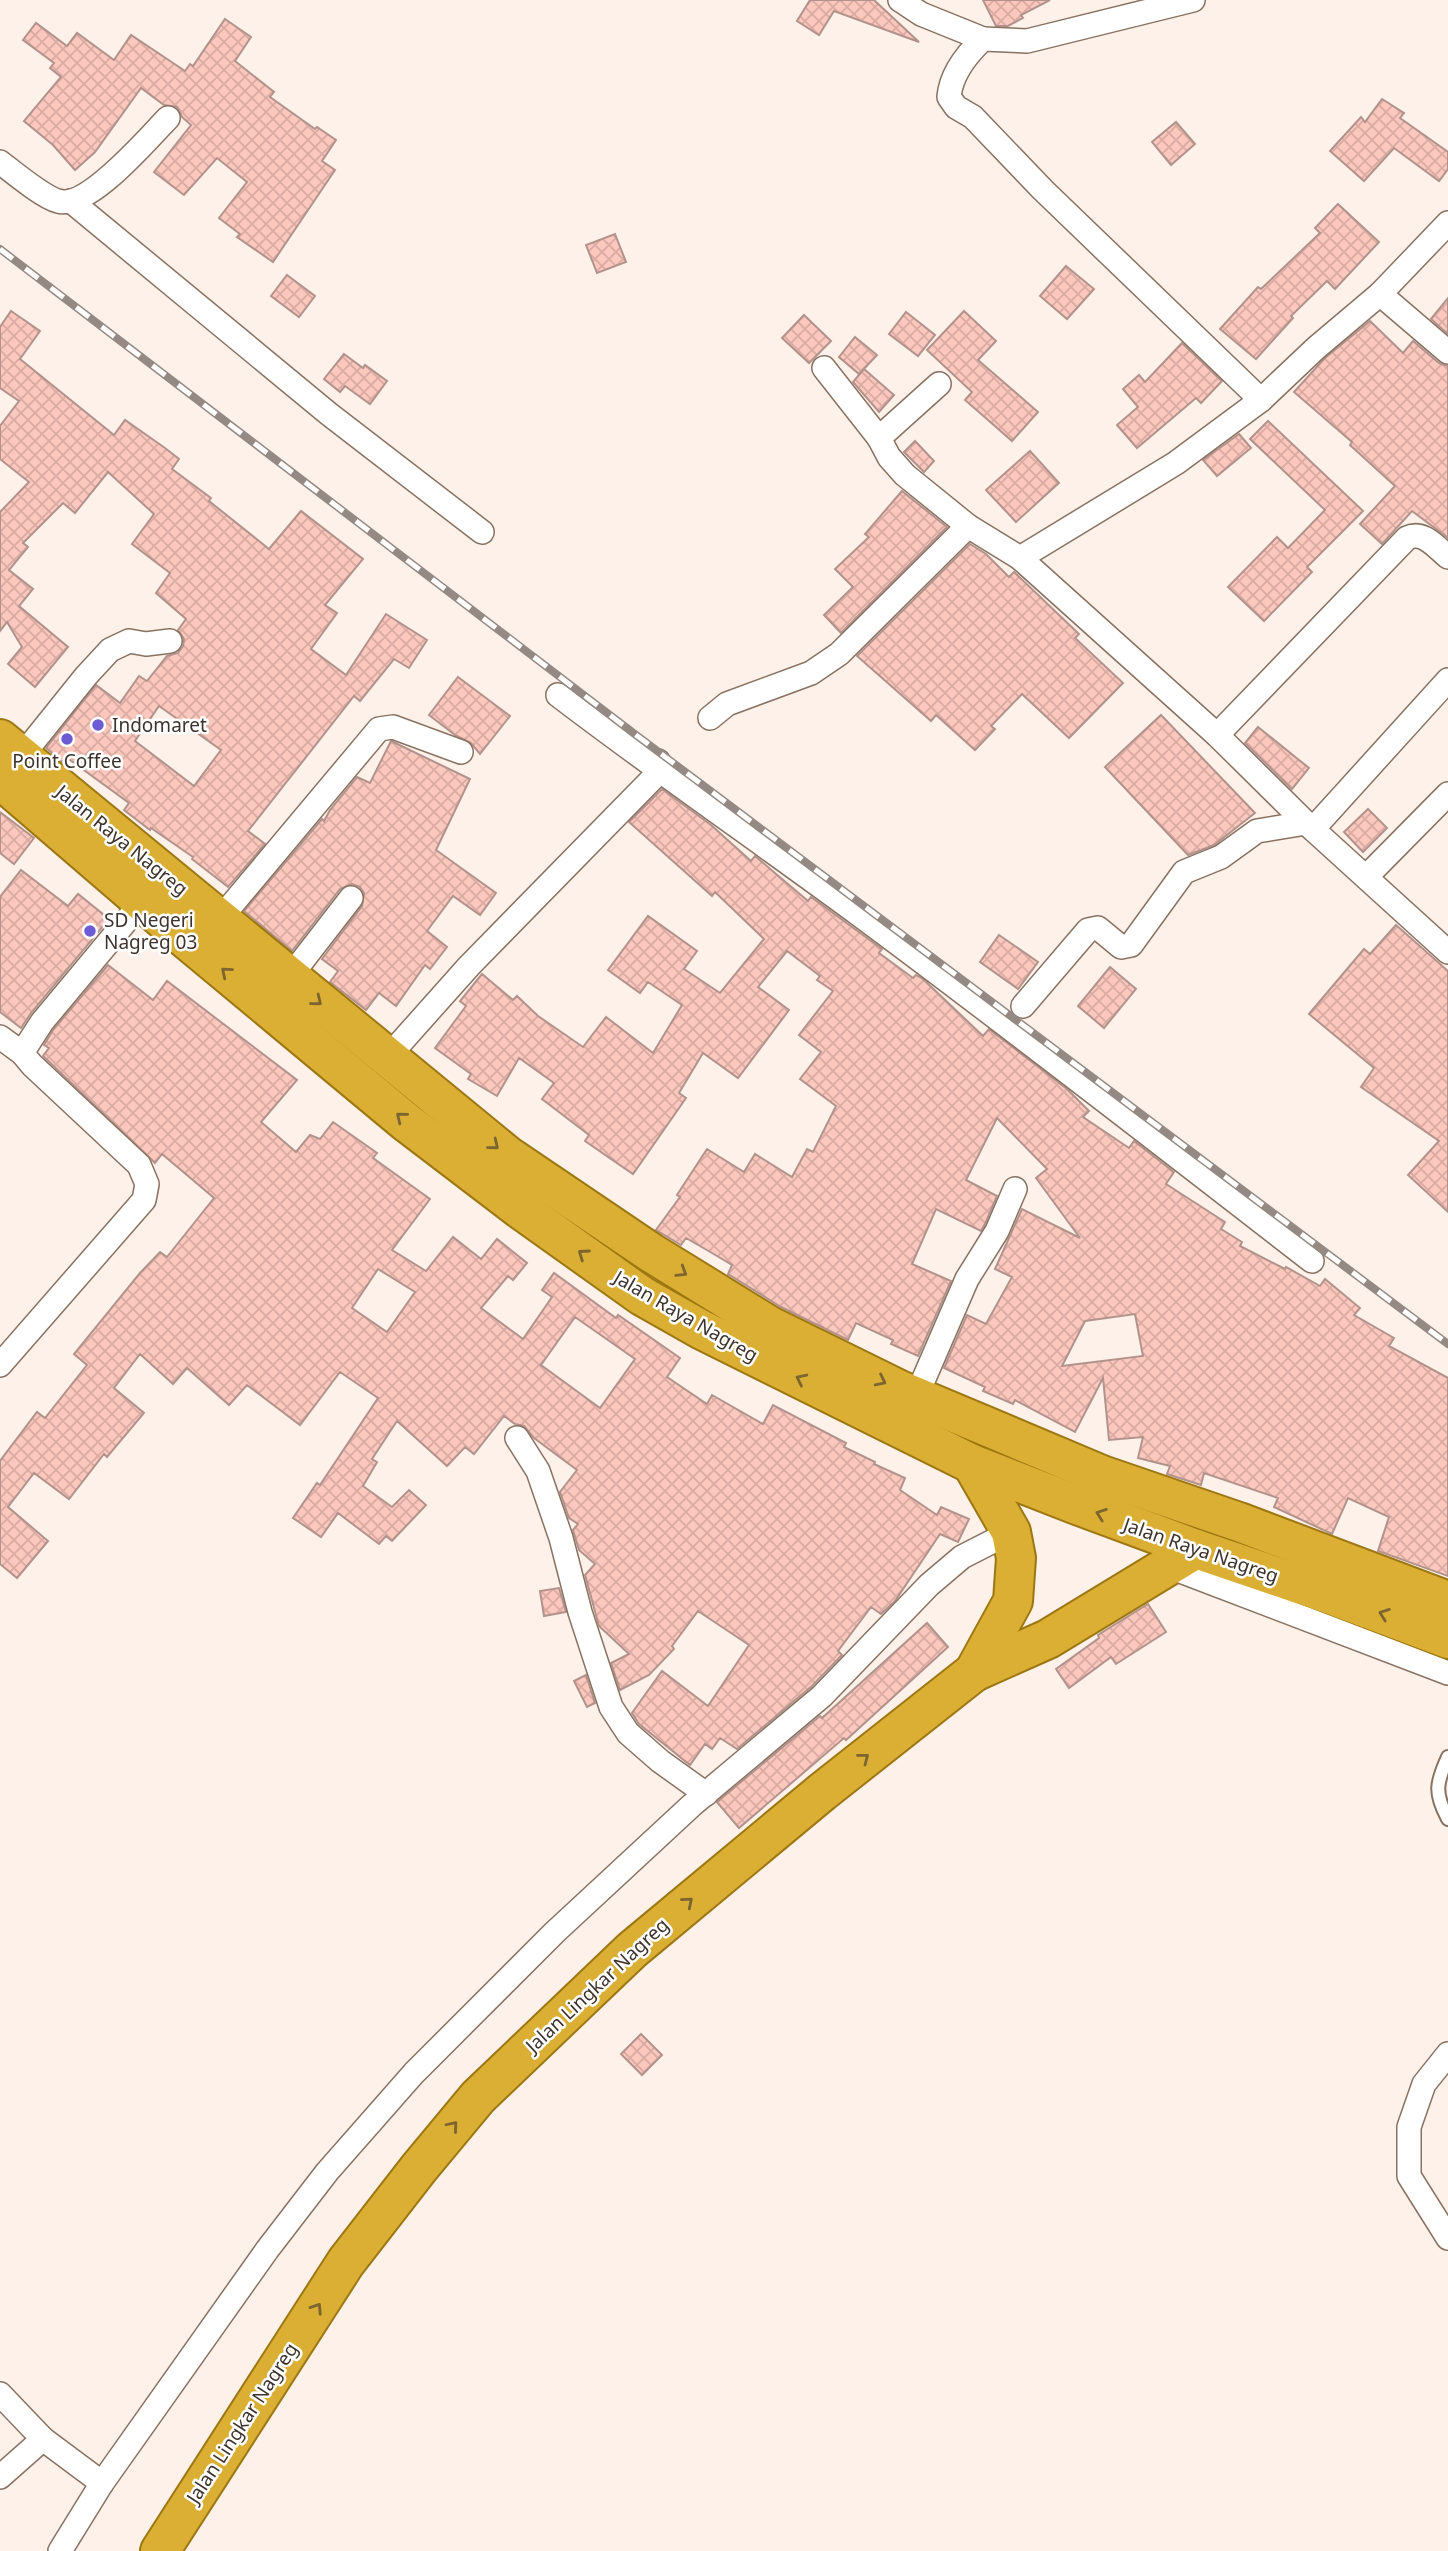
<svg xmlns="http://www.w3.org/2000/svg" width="1448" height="2551" font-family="'Noto Sans',sans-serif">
<defs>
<pattern id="building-cross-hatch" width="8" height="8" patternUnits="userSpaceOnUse" patternTransform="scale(1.75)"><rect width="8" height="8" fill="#fcc7bd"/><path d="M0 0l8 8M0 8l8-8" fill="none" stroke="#d9aba3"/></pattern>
</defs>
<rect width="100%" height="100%" fill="#fdf1ea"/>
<g fill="url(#building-cross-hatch)" stroke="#b2938c" stroke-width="2" fill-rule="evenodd">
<polygon points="810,0 874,0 919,42 834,11 819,35 797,21"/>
<polygon points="983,0 1050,0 1021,15 1023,18 1008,26 996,26"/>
<polygon points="225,19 251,37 235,61 274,92 270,97 315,129 317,127 336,140 322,161 335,170 273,262 237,237 240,234 219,218 247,182 217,158 184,195 154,172 191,125 182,117 177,107 164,105 141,88 95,152 75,170 53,145 24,121 61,77 50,68 54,63 23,40 36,23 67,46 77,33 114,60 131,35 185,71 190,64 193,66"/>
<polygon points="1382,99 1404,113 1400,118 1448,152 1448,169 1439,181 1394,148 1364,181 1330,151 1361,117 1365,122"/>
<polygon points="1176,122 1195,144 1171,165 1152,142"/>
<polygon points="1338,204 1379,242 1335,289 1327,281 1291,316 1293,318 1256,359 1220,329 1258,287 1261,289 1320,233 1315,228"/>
<polygon points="615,234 626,262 597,273 586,245"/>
<polygon points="1066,266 1094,289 1067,319 1040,296"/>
<polygon points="287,275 315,296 299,317 271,296"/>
<polygon points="1448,298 1448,334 1431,319"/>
<path d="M 11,311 L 40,331 L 20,359 L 114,435 L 125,420 L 165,448 L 179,459 L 172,469 L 211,498 L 209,501 L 269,549 L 301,511 L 363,559 L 325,605 L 337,613 L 311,649 L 346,675 L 386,614 L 427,640 L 409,668 L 394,659 L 360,701 L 354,696 L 248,831 L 265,844 L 228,887 L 192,859 L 193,857 L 151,828 L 150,830 L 124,810 L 129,803 L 66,757 L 62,762 L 46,748 L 96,685 L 120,703 L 139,676 L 147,681 L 167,656 L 178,653 L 183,646 L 184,639 L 178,630 L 186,619 L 156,593 L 170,573 L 132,544 L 154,514 L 108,472 L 75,513 L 63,503 L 23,543 L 28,547 L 9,570 L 33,589 L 19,606 L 68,647 L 35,687 L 8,664 L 22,647 L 7,622 L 0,631 L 0,512 L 29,482 L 0,459 L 0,426 L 19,401 L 0,388 L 0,327 ZM 159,706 L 221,750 L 194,786 L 135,741 Z"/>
<polygon points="964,311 996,341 978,360 1038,412 1012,441 965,400 972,392 927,350"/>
<polygon points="906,312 935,335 918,356 889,334"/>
<polygon points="804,315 831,341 809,363 782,338"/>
<polygon points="1370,321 1403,353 1413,341 1439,363 1448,366 1448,538 1412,511 1382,544 1360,524 1395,486 1350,445 1352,442 1294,392 1325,358"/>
<polygon points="855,337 877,355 859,374 839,357"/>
<polygon points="1182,343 1222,381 1201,403 1196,398 1137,448 1117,425 1138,407 1123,389 1139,375 1145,382"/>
<polygon points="344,354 363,368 365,365 387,381 370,404 345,386 340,392 324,379"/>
<polygon points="864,369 894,395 879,412 853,382"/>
<polygon points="1268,421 1363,511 1307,567 1312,572 1264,621 1228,587 1277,537 1288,548 1325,510 1250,439"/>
<polygon points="1239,434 1251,448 1217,476 1203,460"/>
<polygon points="915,441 934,461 924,472 904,452"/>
<polygon points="1030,451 1059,483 1016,522 986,490"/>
<polygon points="902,491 947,527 841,633 824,615 853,587 835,569 869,537 865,534"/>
<polygon points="970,544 986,554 1009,577 1014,572 1079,634 1075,638 1123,683 1069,738 1022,694 991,726 995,729 975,750 936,715 931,721 857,656"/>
<polygon points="458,677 510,716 480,754 471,743 455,735 429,715"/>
<polygon points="1161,715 1255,813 1214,845 1188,855 1105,767"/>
<polygon points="1258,727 1309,768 1292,789 1245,743"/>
<polygon points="391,741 470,779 436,850 496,893 480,915 453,896 427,931 447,947 430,969 425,965 396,1006 379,993 366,1010 330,982 338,971 322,959 362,906 364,893 360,887 352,884 340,889 292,951 244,911 322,819 324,821 330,810 357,777 370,783"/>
<path d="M 662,789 L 711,825 L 751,861 L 755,856 L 808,901 L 811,897 L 882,949 L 879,953 L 913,978 L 916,975 L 923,979 L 983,1036 L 989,1029 L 1067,1089 L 1089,1111 L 1083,1117 L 1129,1148 L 1134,1141 L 1174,1172 L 1166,1184 L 1225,1222 L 1221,1229 L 1242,1242 L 1240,1246 L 1285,1269 L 1286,1267 L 1320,1286 L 1325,1279 L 1360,1308 L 1354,1315 L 1394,1338 L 1389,1346 L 1448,1378 L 1448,1576 L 1378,1551 L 1389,1517 L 1348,1498 L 1332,1534 L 1274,1507 L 1278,1498 L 1204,1473 L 1201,1485 L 1167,1474 L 1170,1466 L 1138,1458 L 1143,1437 L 1109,1440 L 1103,1378 L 1075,1432 L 1015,1400 L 1013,1404 L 983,1391 L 985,1387 L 944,1368 L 967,1315 L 986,1324 L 1012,1277 L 995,1269 L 1022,1209 L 1080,1238 L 1036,1178 L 1047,1169 L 997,1118 L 966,1180 L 997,1196 L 985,1224 L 981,1231 L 936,1209 L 912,1264 L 951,1281 L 918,1356 L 891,1344 L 893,1340 L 856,1323 L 848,1340 L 781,1307 L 728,1274 L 732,1265 L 712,1253 L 686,1238 L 681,1245 L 656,1230 L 680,1197 L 677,1195 L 707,1149 L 744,1172 L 755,1154 L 792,1177 L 807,1149 L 813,1152 L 836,1106 L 800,1079 L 821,1052 L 799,1035 L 833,991 L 817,980 L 820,976 L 787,951 L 758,987 L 789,1010 L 738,1078 L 703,1053 L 679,1093 L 686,1098 L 633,1174 L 585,1141 L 589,1135 L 542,1099 L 554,1083 L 519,1058 L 497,1096 L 468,1079 L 471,1074 L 435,1048 L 466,1006 L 460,1001 L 482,974 L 513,1000 L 517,996 L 538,1016 L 583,1047 L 606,1017 L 653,1053 L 682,1005 L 648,982 L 640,993 L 608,970 L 648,916 L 697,951 L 684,969 L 720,993 L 764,939 L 715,892 L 712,896 L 629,822 ZM 1135,1314 L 1143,1356 L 1062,1366 L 1085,1321 Z"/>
<polygon points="1368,809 1387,828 1363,852 1344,832"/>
<polygon points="0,812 34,838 14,864 0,853"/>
<polygon points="21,870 68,906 78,894 109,919 31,1013 21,1028 0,1012 0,897"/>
<polygon points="1396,925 1448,971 1448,1212 1408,1175 1439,1141 1361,1087 1374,1068 1309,1014 1364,949 1370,954"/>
<polygon points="999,935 1038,962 1018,989 980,962"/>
<path d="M 108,965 L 153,1000 L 167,981 L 297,1080 L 261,1122 L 296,1152 L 310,1135 L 320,1139 L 333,1122 L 377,1153 L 373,1158 L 430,1199 L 392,1250 L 426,1271 L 453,1237 L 481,1259 L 497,1239 L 527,1263 L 513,1280 L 508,1276 L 481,1308 L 523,1339 L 552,1297 L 542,1290 L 554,1273 L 616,1318 L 618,1315 L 680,1358 L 667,1377 L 707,1404 L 712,1395 L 763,1424 L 773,1405 L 846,1443 L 844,1447 L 875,1462 L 874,1464 L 905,1478 L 900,1490 L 937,1515 L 941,1507 L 969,1519 L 958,1542 L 940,1534 L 895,1601 L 881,1614 L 871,1607 L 838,1651 L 842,1655 L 812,1686 L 737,1749 L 720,1738 L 712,1749 L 705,1744 L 690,1765 L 639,1724 L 632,1713 L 662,1671 L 708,1706 L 749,1645 L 698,1611 L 672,1646 L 674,1649 L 649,1675 L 620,1690 L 611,1663 L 629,1654 L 599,1626 L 585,1575 L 595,1564 L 579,1550 L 573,1530 L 578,1524 L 569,1518 L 560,1492 L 577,1470 L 534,1438 L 524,1426 L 515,1424 L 504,1416 L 474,1454 L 465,1447 L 447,1466 L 397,1421 L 372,1459 L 377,1462 L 363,1486 L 392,1507 L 409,1490 L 426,1505 L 392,1541 L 386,1536 L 379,1544 L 338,1513 L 321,1537 L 293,1518 L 317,1483 L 320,1485 L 378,1398 L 340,1372 L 300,1425 L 247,1385 L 229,1405 L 187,1368 L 173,1384 L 140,1354 L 114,1388 L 144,1413 L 107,1457 L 104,1454 L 69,1499 L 34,1473 L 8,1507 L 48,1541 L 17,1578 L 0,1564 L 0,1461 L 37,1412 L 45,1418 L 87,1365 L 74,1354 L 140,1273 L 160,1252 L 167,1257 L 214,1198 L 162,1154 L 155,1163 L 43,1056 L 49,1048 L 44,1045 L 53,1030 ZM 378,1269 L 415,1292 L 387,1332 L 352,1308 ZM 575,1317 L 635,1359 L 600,1408 L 541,1365 Z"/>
<polygon points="1110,967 1136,989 1104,1028 1078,1006"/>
<polygon points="559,1588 566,1612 544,1616 540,1591"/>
<polygon points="1148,1604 1166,1632 1116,1664 1111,1657 1069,1688 1056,1669 1099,1638 1098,1635"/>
<polygon points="927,1623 948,1647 846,1740 844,1738 739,1828 717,1802 820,1716 822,1718"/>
<polygon points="586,1675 595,1703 587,1707 574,1681"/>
<polygon points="641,2034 662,2055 642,2075 621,2054"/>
</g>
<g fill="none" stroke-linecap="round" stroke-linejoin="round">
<g stroke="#897261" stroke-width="16">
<path id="service" d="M 1448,1757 C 1436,1783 1434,1793 1448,1819"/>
</g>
<g stroke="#897261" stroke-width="26">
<g id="minor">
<polyline points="900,0 921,14 983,39"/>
<path d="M 1193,0 L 1027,41 L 983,39 C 967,54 951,74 949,97 L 956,107 L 973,117 L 1043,190 L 1261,400"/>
<path d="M 0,162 C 13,172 43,197 58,201 C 88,210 148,138 168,118"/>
<polyline points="71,201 329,414 482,532"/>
<polyline points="1380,294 1448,352"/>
<polyline points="824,368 879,438 889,457 905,475 968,526 1020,558 1176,463 1261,400 1316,348 1380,294 1448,223"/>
<polyline points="879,438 939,384"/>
<polyline points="1020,558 1217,735 1306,823 1448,952"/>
<path d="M 558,695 C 656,770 758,840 857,913 C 1011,1027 1161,1144 1312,1261"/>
<polyline points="710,718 727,704 811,673 839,654 968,526"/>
<path d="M 1217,735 L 1407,538 C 1423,530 1436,547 1448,557"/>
<polyline points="21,757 86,676 110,650 129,641 146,644 170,641"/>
<polyline points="1313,829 1448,680"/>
<polyline points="1366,877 1448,794"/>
<polyline points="219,920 379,729 393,727 461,752"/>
<polyline points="289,978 351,898"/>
<polyline points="1023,1006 1088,930 1098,928 1121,947 1131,945 1184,872 1221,857 1257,831 1306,823"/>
<polyline points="0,1037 22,1053"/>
<polyline points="387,1058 469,966 659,772 658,761"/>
<polyline points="0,1365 144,1200 147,1184 139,1165 32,1065 22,1053 42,1022 142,902"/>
<polyline points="916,1397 967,1279 997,1231 1015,1189"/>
<polyline points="517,1438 538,1471 561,1538 580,1612 611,1707 628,1733 660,1761 706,1794"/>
<polyline points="1170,1567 1448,1673"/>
<polyline points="1448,2054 1424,2084 1409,2127 1409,2176 1448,2238"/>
<polyline points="0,2394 43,2439 102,2483"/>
<polyline points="0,2477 43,2439"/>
<polyline points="60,2551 102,2483 267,2250 327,2172 414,2073 555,1932 692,1805 822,1696 929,1585 962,1557 1011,1532"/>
</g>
</g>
<g stroke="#9d7711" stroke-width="42">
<g id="trunk">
<polyline points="0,739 508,1156 650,1252 770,1326 900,1390 1102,1475 1239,1522 1448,1601"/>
<polyline points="0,779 186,939 406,1122 520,1209 642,1296 702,1330 972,1464 1077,1505 1196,1549 1328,1594 1448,1639"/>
<polyline points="974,1672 1048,1639 1196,1549"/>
<polyline points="160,2551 346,2262 419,2168 478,2097 632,1950 822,1792 974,1672 1013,1601 1016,1558 1011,1532 972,1464"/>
</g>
</g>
<use href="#service" stroke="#fff" stroke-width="12"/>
<use href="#minor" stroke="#fff" stroke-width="23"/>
<use href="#trunk" stroke="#daaf34" stroke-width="38"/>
<g stroke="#948a83" stroke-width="8">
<polyline id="rail" points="0,249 636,735 1448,1344"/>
</g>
<use href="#rail" stroke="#fff" stroke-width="5" stroke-dasharray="16" stroke-linecap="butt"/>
</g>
<defs><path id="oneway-chevron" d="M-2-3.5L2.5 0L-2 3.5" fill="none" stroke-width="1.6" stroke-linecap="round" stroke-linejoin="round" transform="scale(1.75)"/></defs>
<g stroke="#7c652f">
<use href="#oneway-chevron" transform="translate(226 972) rotate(-140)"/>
<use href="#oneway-chevron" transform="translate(317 1001) rotate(39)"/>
<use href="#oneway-chevron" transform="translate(401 1117) rotate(-141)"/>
<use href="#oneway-chevron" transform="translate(494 1145) rotate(39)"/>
<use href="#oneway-chevron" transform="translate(583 1254) rotate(-145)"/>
<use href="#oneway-chevron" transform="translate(682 1272) rotate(32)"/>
<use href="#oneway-chevron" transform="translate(801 1379) rotate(-154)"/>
<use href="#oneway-chevron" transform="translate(881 1381) rotate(26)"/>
<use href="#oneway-chevron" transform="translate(1101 1514) rotate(-160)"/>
<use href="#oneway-chevron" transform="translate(1384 1614) rotate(-160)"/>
<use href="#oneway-chevron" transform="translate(864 1758) rotate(-38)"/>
<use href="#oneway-chevron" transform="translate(688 1902) rotate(-40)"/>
<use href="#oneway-chevron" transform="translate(453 2126) rotate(-50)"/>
<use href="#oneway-chevron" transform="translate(317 2308) rotate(-57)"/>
</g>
<g fill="#6d5bd5" stroke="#fff" stroke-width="2.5">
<circle cx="98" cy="725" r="7"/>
<circle cx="67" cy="739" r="7"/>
<circle cx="90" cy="931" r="7"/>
</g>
<g text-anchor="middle" stroke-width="5" stroke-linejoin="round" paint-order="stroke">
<g font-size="19" fill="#3d332c" stroke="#fff" text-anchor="start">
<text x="112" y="732">Indomaret</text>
<text x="67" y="768" text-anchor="middle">Point Coffee</text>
<text x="104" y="927">SD Negeri<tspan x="104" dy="22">Nagreg 03</tspan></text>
</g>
<g font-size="19" fill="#3d332c" stroke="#fff">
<text transform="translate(122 840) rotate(39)" y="7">Jalan Raya Nagreg</text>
<text transform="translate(686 1316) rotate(30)" y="7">Jalan Raya Nagreg</text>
<text transform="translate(1201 1550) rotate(19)" y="7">Jalan Raya Nagreg</text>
<text transform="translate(597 1985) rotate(-43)" y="7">Jalan Lingkar Nagreg</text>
<text transform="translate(242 2423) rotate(-57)" y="7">Jalan Lingkar Nagreg</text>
</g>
</g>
</svg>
